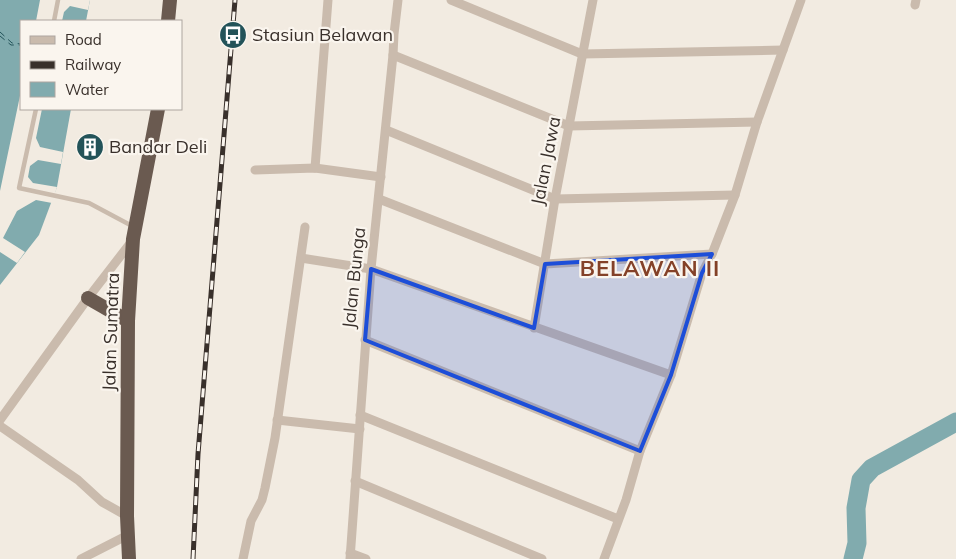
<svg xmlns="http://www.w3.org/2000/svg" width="956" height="559" font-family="Mulish,sans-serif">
<rect width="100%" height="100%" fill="#f2ebe1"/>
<polygon fill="#81abae" points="0,0 90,0 86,21 21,21 21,109 71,109 57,187 39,235 0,285"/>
<g fill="#f2ebe1">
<polygon points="40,0 90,0 88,10 70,6 64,12 62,21 36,21"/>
<polygon points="21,91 21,109 42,109 36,138 40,147 63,152 61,164 38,160 30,166 28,177 33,183 57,187 52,203 36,200 17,211 3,238 25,252 17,263 0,252 0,191"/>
</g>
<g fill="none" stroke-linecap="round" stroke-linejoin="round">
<polyline stroke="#81abae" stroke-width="19" points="853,559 857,543 856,508 861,480 872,468 956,422"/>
<g stroke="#235359" stroke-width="1" stroke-dasharray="6 5" stroke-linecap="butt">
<polyline points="0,32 12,43 21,44"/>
<polyline points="0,36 11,45 21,45"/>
</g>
<g stroke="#cabbad" stroke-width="4.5">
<polyline points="54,21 58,0"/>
<polyline points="36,109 19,188 89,203 134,227"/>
</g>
<g stroke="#cabbad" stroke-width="9">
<polyline points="451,0 582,54 783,50"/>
<polyline points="915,5 916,0"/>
<polyline points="393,55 569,126 757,122"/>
<polyline points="386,130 555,199 735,195"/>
<polyline points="315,168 328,0"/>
<polyline points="255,170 315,168 381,177"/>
<polyline points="379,199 545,264 712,254"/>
<polyline points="301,258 371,269 671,375"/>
<polyline points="534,328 555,199 593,0"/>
<polyline points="365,340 640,451"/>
<polyline points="360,415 618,519"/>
<polyline points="0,420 88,298 132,241"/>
<polyline points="277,420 360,429"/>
<polyline points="0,426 78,480 102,502 127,516"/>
<polyline points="355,481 542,559"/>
<polyline points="350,553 366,559"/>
<polyline points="81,559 128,535"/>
<polyline points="243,559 251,521 262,500 265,488 275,438 305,227"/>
<polyline points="350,559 371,269 393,55 394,34 398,0"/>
<polyline points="604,559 626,500 640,451 671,375 702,273 712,254 735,195 757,122 801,0"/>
</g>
<g stroke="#6a5a50" stroke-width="14">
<polyline points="168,21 170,0"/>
<polyline points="88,298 128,321"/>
<polyline points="129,559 127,516 128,321 133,239 158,109"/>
</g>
<g stroke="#39302b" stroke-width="5">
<polyline id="rail" points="193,559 198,454 235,0"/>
</g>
<use href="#rail" stroke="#faf5ee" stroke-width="3" stroke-dasharray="9" stroke-linecap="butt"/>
</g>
<path fill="#1d4ed8" fill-opacity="0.2" stroke="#1d4ed8" stroke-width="4" stroke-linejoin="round" d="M 712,254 L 702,273 L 671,375 L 640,451 L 365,340 L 371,269 L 534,328 L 545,264 Z"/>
<defs>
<g id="bus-disc" transform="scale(1.4375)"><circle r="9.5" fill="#235359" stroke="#faf5ee"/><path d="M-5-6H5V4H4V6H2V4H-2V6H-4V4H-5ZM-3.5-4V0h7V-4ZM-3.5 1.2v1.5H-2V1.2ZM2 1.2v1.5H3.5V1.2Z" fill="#fff"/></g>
<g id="building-disc" transform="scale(1.4375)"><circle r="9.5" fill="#235359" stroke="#faf5ee"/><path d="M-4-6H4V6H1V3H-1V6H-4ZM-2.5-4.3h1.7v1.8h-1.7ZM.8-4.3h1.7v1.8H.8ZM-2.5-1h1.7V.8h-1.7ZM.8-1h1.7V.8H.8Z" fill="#fff"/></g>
</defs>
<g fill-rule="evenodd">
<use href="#bus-disc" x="233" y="35"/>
<use href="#building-disc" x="90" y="147"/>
</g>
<g text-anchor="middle" stroke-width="4.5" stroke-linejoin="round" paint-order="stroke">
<g font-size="18" fill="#39302b" stroke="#faf5ee" text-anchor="start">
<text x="252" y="41">Stasiun Belawan</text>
<text x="109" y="153">Bandar Deli</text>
</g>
<g font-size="18" fill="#39302b" stroke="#faf5ee">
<text transform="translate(546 161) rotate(-79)" y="6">Jalan Jawa</text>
<text transform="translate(354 278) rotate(-84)" y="6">Jalan Bunga</text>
<text transform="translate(111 332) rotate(-88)" y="6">Jalan Sumatra</text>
</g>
<g font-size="22" font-weight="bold" letter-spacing="1" fill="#844128" stroke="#faf5ee">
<text x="650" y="276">BELAWAN II</text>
</g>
</g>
<rect x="20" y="20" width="162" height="90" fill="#faf5ee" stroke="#ada6a0"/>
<rect x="30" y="36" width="25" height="8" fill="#cabbad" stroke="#ada6a0"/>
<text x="65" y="45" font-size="15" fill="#39302b">Road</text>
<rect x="30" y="61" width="25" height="8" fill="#39302b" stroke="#ada6a0"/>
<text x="65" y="70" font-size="15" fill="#39302b">Railway</text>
<rect x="30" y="82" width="25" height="15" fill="#81abae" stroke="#ada6a0"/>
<text x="65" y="95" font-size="15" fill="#39302b">Water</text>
</svg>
